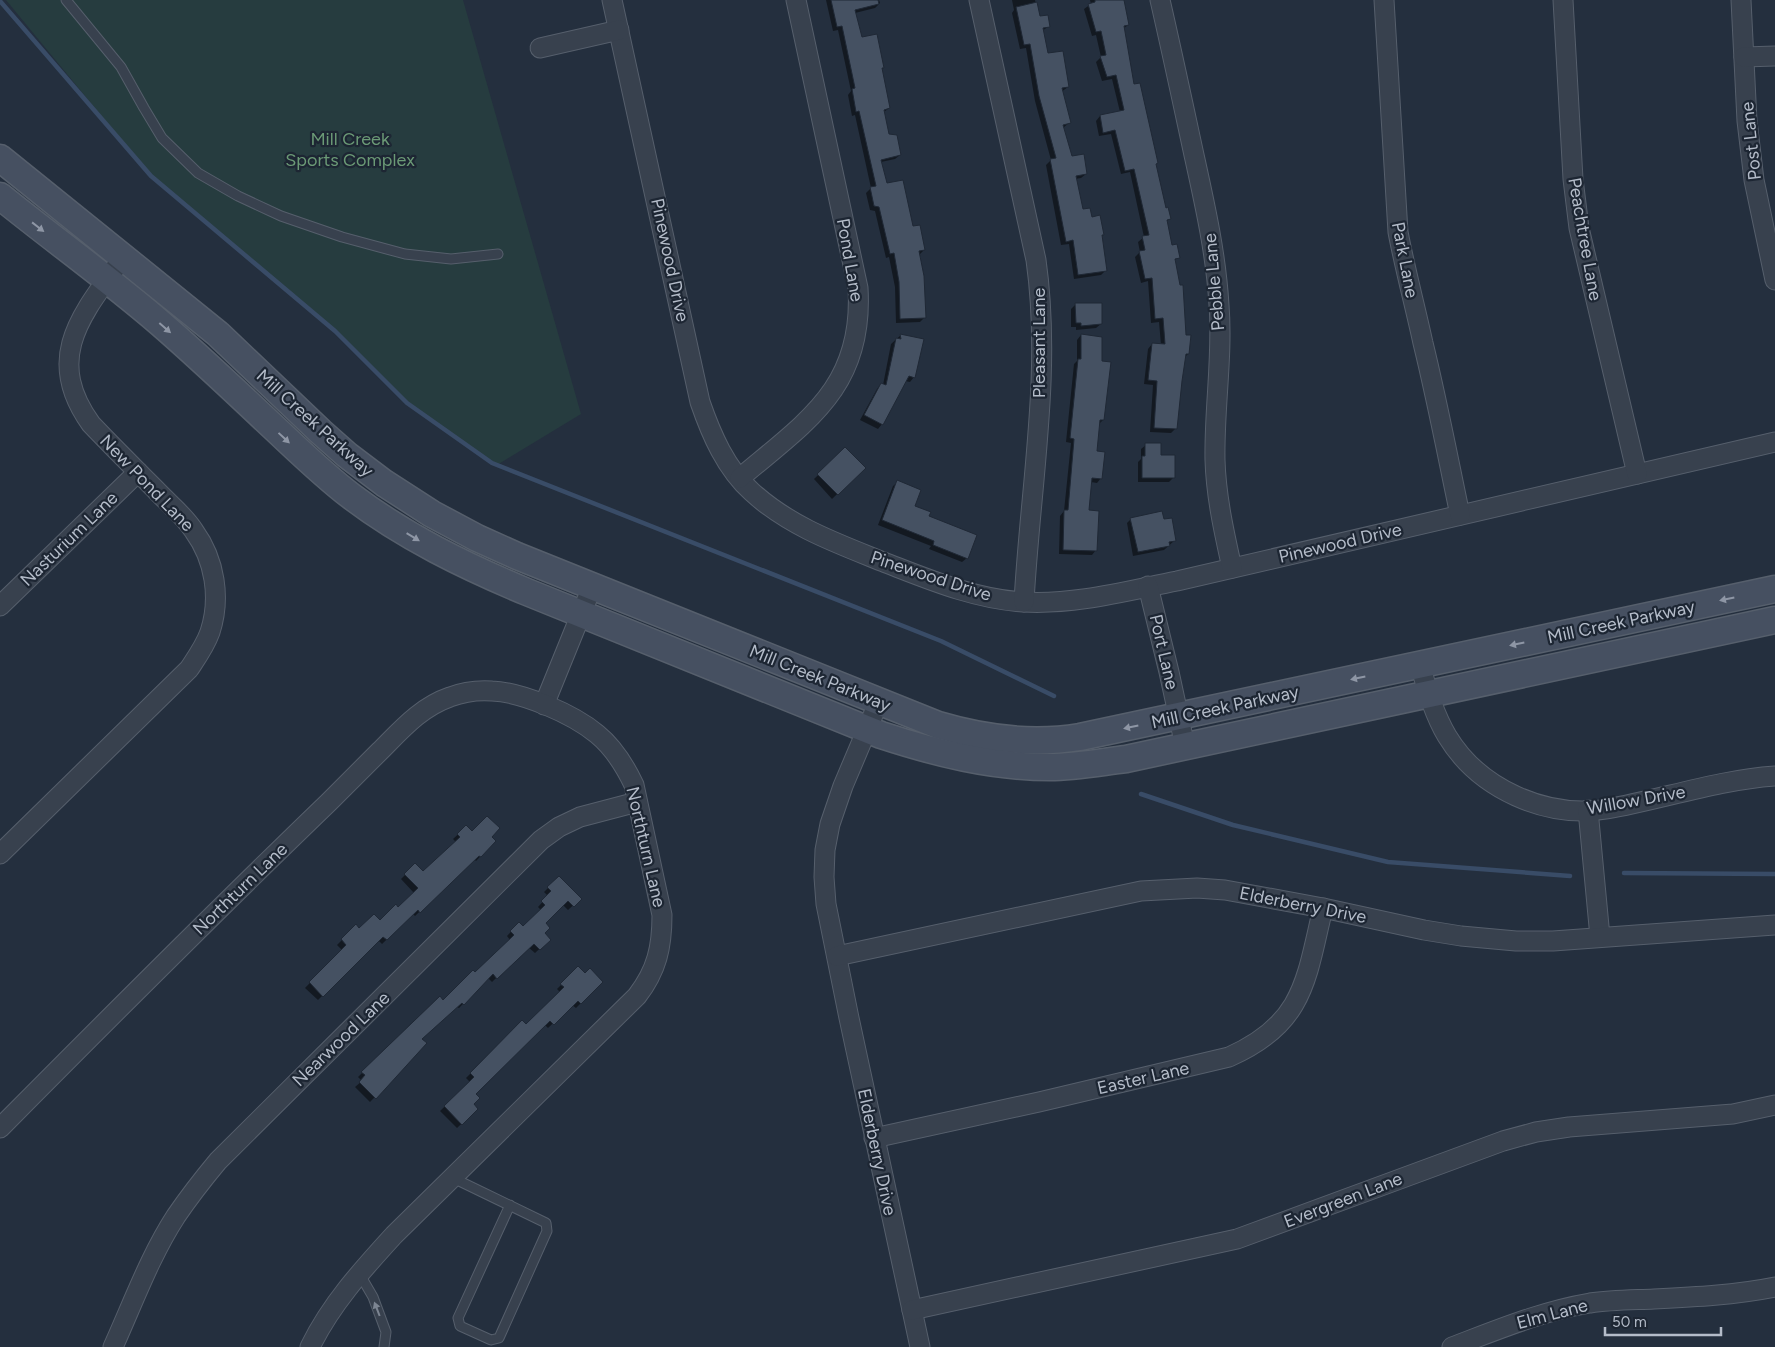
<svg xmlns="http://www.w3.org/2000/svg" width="1775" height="1347" font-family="Figtree,sans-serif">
<rect width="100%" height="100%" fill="#242f3e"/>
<polygon fill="#263c3f" points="6,0 463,0 581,414 497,465 407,403 340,337 151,176"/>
<g fill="#0007">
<polygon points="826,0 879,0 880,3 875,8 855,13 861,38 883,67 881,69 889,108 884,112 888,136 900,155 895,159 881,162 886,185 924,250 919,255 924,318 920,322 896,323 895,287 889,257 886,258 875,211 870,210 866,193 871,188 855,115 852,116 848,95 851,91 838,30 833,31"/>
<polygon points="1012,0 1035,0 1039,18 1049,26 1042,31 1047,54 1068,87 1061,92 1070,122 1063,128 1071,157 1086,174 1081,178 1075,179 1082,211 1091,218 1101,236 1106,270 1101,275 1074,279 1069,244 1061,245 1046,165 1051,160 1035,101 1026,48 1020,49 1012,13 1014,10"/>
<polygon points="1090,0 1122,0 1128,25 1123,29 1133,86 1155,165 1165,209 1169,219 1166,222 1171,246 1178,257 1174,261 1188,354 1184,358 1176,428 1171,433 1150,432 1153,385 1144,384 1148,349 1152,344 1161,345 1159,322 1151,323 1148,281 1141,283 1135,257 1140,252 1138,242 1144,237 1130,172 1121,174 1111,134 1099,136 1096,121 1100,116 1120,112 1112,79 1102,81 1096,62 1101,57 1096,35 1092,36 1084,9 1091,4"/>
<polygon points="1076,304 1101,324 1096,328 1076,330 1076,327 1071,327 1071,309"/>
<polygon points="901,335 914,377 910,382 905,381 882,424 878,429 860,420 877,389 881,384 883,385 891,344"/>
<polygon points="1081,335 1103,420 1099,424 1096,452 1101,478 1097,483 1091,482 1088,512 1096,550 1092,555 1059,554 1060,516 1064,511 1071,443 1066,442 1074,364 1077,361 1077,340"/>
<polygon points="1146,445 1160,456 1173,478 1169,482 1138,482 1138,462 1141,459 1141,449"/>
<polygon points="845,449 864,468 832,499 814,479"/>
<polygon points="898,482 913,507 928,517 967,558 962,562 929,549 931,546 878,525 893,486"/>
<polygon points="1131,519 1163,521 1175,540 1164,550 1133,556 1127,523"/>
<polygon points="466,827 472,832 490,837 495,841 476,861 474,859 415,916 413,914 382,944 378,940 318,1000 305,988 342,950 337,945 356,926 359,930 380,922 398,908 414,893 401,879 415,865 423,873 456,842 453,839"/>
<polygon points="559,877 580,899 568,910 563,905 544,923 543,933 549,940 535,953 528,947 492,982 488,978 459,1008 457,1007 421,1039 411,1060 370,1102 355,1087 362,1081 358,1077 418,1018 443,1002 475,974 510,940 507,936 519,923 523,927 541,910 538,907 548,896 544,892"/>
<polygon points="578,968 585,974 602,982 576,1008 572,1005 548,1028 545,1025 475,1094 472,1104 477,1109 457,1128 440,1111 470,1082 466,1078 518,1026 526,1026 560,992 557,989"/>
</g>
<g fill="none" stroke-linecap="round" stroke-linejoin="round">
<g stroke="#394c67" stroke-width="4.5">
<polyline points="0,1 151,176 335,331 407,403 492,463 941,641 1054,696"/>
<polyline points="1141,794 1233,825 1388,862 1570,876"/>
<polyline points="1624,873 1775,874"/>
</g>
</g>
<g fill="#455162" stroke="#1f2835">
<polygon points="831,0 878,0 879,4 855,10 862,37 877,34 884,68 882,68 890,108 884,110 889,134 897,135 901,155 881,160 887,183 903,180 913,226 920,225 925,250 919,251 924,276 926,318 900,319 899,282 894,253 890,254 879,207 874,206 870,187 876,186 859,111 856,112 852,89 855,88 842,26 837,27"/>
<polygon points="1095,0 1124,0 1129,25 1124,26 1134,84 1140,83 1158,163 1156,164 1166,208 1168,207 1171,219 1167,220 1172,245 1177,244 1180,258 1175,259 1180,285 1183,285 1186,335 1191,335 1189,354 1186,354 1182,381 1177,429 1154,428 1157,381 1148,380 1152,343 1165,344 1163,318 1155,319 1152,278 1145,279 1139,251 1145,250 1142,236 1149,235 1134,169 1125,171 1115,130 1103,133 1100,115 1124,110 1116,75 1107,77 1100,56 1106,55 1101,31 1096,32 1088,4 1095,2"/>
<polygon points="1037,2 1040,16 1048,15 1050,27 1043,28 1048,53 1063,51 1069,87 1062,88 1071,123 1063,125 1072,156 1084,154 1087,174 1076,176 1083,209 1090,208 1092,217 1100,215 1104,235 1102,235 1107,271 1078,275 1073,240 1066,242 1050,159 1056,158 1039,96 1030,44 1024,45 1016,7"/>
<polygon points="1075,303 1102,303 1102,324 1081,326 1081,323 1076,323"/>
<polygon points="900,334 924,339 915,378 909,376 883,425 864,415 881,383 886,385 896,338 901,339"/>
<polygon points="1081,334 1102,337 1102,361 1111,362 1104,420 1100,420 1097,451 1105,452 1102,479 1092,478 1089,510 1099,511 1097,551 1063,550 1064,510 1068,510 1074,439 1070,438 1078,359 1081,359"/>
<polygon points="1145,443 1161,443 1161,455 1175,455 1175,478 1142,478 1142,456 1145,456"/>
<polygon points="845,447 866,468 838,495 817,474"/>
<polygon points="897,480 921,490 915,506 931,512 929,516 977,535 968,559 933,545 934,541 882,520"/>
<polygon points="1162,511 1164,519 1172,518 1176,541 1169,542 1170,546 1138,552 1130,518"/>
<polygon points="487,816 500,828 492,837 496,841 481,857 479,856 420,913 418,910 387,940 383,937 323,997 309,982 346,945 341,939 356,924 359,928 374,914 380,920 396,904 398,907 418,888 404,874 415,863 423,871 460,837 457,834 466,825 472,831"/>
<polygon points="559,876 582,899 574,907 568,901 546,923 550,928 545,933 551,940 540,950 534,944 497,979 493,974 464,1005 462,1003 422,1039 427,1043 376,1099 359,1082 365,1075 361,1072 440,996 443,1000 473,970 475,972 514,935 510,931 519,922 523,926 545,905 541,901 551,891 547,887"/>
<polygon points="578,966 585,973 590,968 603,982 581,1004 578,1001 554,1025 550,1021 476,1094 480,1098 474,1104 478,1109 462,1125 444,1106 474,1077 470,1073 522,1020 526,1024 564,987 560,984"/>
</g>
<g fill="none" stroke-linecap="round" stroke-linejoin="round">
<g stroke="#565f6c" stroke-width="11">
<g id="service">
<polyline points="66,0 121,67 144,108 162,138 198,173 238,196 281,216 342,237 405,254 451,259 498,254"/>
<polyline points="453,1178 546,1223 547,1231 499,1338 491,1340 460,1326 458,1318 510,1205"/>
<polyline points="359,1273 373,1297 386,1332 384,1347"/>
</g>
</g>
<g stroke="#565f6c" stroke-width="21">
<g id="minor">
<path d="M 612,0 L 700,402 C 711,434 726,469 752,492 C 790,527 839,544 886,563 C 930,580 975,599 1023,602 C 1075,605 1126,591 1177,581 L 1775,442"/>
<path d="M 979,0 L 1036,260 C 1052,373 1030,488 1024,602"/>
<path d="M 1160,0 C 1172,52 1183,104 1194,155 C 1205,205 1216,254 1219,305 C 1223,356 1214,408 1215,460 C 1216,496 1224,532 1232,568"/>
<path d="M 1384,0 L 1398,232 C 1405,269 1415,306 1423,343 C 1437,400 1448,458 1460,515"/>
<polyline points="1563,0 1573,179 1579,228 1637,474"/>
<polyline points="1741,0 1747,121 1754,180 1775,280"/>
<polyline points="540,48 619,30"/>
<polyline points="1744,57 1775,56"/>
<path d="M 740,478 C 807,421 864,387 858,288 L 796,0"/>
<polyline points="1148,586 1169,672 1185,746"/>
<polyline points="0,606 138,472"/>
<path d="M 1420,665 C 1427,689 1434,714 1447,736 C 1479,789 1546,819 1607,809 C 1663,799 1718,780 1775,776"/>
<polyline points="879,701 843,786 830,824 825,850 824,877 826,904 849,1018 920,1347"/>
<polyline points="544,705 592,587"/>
<polyline points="1588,810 1600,937"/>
<path d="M 0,854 L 189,669 C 197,657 205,646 210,632 C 221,598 215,560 194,531 C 184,515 168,503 155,489 C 134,468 112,446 91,424 C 42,356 84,312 124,256"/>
<polyline points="837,956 1141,891 1197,888 1225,890 1323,908 1424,930 1461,936 1516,941 1553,941 1775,925"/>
<path d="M 0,1128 C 109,1018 218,909 329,802 C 346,785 363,768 380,751 C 402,729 421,707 450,697 C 463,692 478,690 492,691 C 522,692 573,714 597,734 C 613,747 625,766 634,785 L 662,915 C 662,947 657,970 637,996 L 394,1235 C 362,1270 331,1304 310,1347"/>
<path d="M 874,1138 L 1039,1102 L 1229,1057 C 1304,1024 1306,980 1323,908"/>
<polyline points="912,1310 1237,1239 1503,1141 1536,1132 1569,1127 1733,1114 1775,1105"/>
<path d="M 113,1347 C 133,1303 150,1256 176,1216 C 189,1197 203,1179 218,1161 L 541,840 L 559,827 L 580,817 L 637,802"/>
<path d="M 1452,1347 C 1497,1330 1542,1311 1590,1303 C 1611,1300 1632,1300 1654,1299 C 1695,1297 1735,1295 1775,1287"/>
</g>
</g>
<g stroke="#565f6c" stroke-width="29">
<g id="secondary">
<path d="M 0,158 L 218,334 L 321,432 L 347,455 L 384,483 L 432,514 L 477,538 L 517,556 L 938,725 C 985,739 1031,745 1080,737 L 1775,589"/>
<path d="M 0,196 C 53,239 109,279 160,323 C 197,355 233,389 269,423 C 296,448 322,474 351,496 C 405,537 465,566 527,592 L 881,735 C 936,753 992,767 1050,767 C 1075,767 1101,762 1126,759 L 1775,620"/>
</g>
</g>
<use href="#service" stroke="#38414e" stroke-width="9"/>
<use href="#minor" stroke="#38414e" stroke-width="19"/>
<use href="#secondary" stroke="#465061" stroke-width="26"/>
</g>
<defs><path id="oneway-solid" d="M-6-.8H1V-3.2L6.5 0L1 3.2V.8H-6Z" transform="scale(1.25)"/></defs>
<g fill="#8e96a5">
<use href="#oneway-solid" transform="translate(38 227) rotate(38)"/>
<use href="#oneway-solid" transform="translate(165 328) rotate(41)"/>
<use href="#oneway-solid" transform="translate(284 438) rotate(43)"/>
<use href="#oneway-solid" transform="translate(413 537) rotate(31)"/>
<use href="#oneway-solid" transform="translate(1727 599) rotate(168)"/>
<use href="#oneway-solid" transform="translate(1517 644) rotate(168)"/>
<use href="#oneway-solid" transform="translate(1358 678) rotate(168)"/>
<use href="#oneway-solid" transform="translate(1131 727) rotate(168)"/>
</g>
<use fill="#7c8592" href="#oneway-solid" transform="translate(377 1309) rotate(-111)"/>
<g text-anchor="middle" stroke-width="4.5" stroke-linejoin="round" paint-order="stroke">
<g font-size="18" fill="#6b9a76" stroke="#1d2633">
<text x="350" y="145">Mill Creek<tspan x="350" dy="21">Sports Complex</tspan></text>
</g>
<g font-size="18" fill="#b4bcc9" stroke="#1d2633">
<text transform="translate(1751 141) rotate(-96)" y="6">Post Lane</text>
<text transform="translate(1585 239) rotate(80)" y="6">Peachtree Lane</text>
<text transform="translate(670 260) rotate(78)" y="6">Pinewood Drive</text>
<text transform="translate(850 260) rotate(80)" y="6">Pond Lane</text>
<text transform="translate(1405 260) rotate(79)" y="6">Park Lane</text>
<text transform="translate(1214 282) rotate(-95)" y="6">Pebble Lane</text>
<text transform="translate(1039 343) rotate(-90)" y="6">Pleasant Lane</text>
<text transform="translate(315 423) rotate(42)" y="6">Mill Creek Parkway</text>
<text transform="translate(147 483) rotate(46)" y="6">New Pond Lane</text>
<text transform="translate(69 539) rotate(-44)" y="6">Nasturium Lane</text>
<text transform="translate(1340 543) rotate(-13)" y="6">Pinewood Drive</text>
<text transform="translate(931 576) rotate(18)" y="6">Pinewood Drive</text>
<text transform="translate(1621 622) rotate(-12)" y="6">Mill Creek Parkway</text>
<text transform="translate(1164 652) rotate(77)" y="6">Port Lane</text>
<text transform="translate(820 678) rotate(22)" y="6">Mill Creek Parkway</text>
<text transform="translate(1225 707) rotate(-12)" y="6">Mill Creek Parkway</text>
<text transform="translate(1636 800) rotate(-10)" y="6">Willow Drive</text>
<text transform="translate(646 847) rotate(77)" y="6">Northturn Lane</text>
<text transform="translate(240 889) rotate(-44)" y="6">Northturn Lane</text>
<text transform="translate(1303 905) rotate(11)" y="6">Elderberry Drive</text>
<text transform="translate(341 1039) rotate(-44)" y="6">Nearwood Lane</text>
<text transform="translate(1143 1078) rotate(-13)" y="6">Easter Lane</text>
<text transform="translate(877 1152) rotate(78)" y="6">Elderberry Drive</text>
<text transform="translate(1343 1200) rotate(-21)" y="6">Evergreen Lane</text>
<text transform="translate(1552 1314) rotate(-15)" y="6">Elm Lane</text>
</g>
</g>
<path d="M1605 1327v8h116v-8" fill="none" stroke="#b4bcc9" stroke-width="2.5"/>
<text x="1612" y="1327" font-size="15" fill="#b4bcc9" stroke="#1d2633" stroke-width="4" paint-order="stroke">50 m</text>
</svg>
